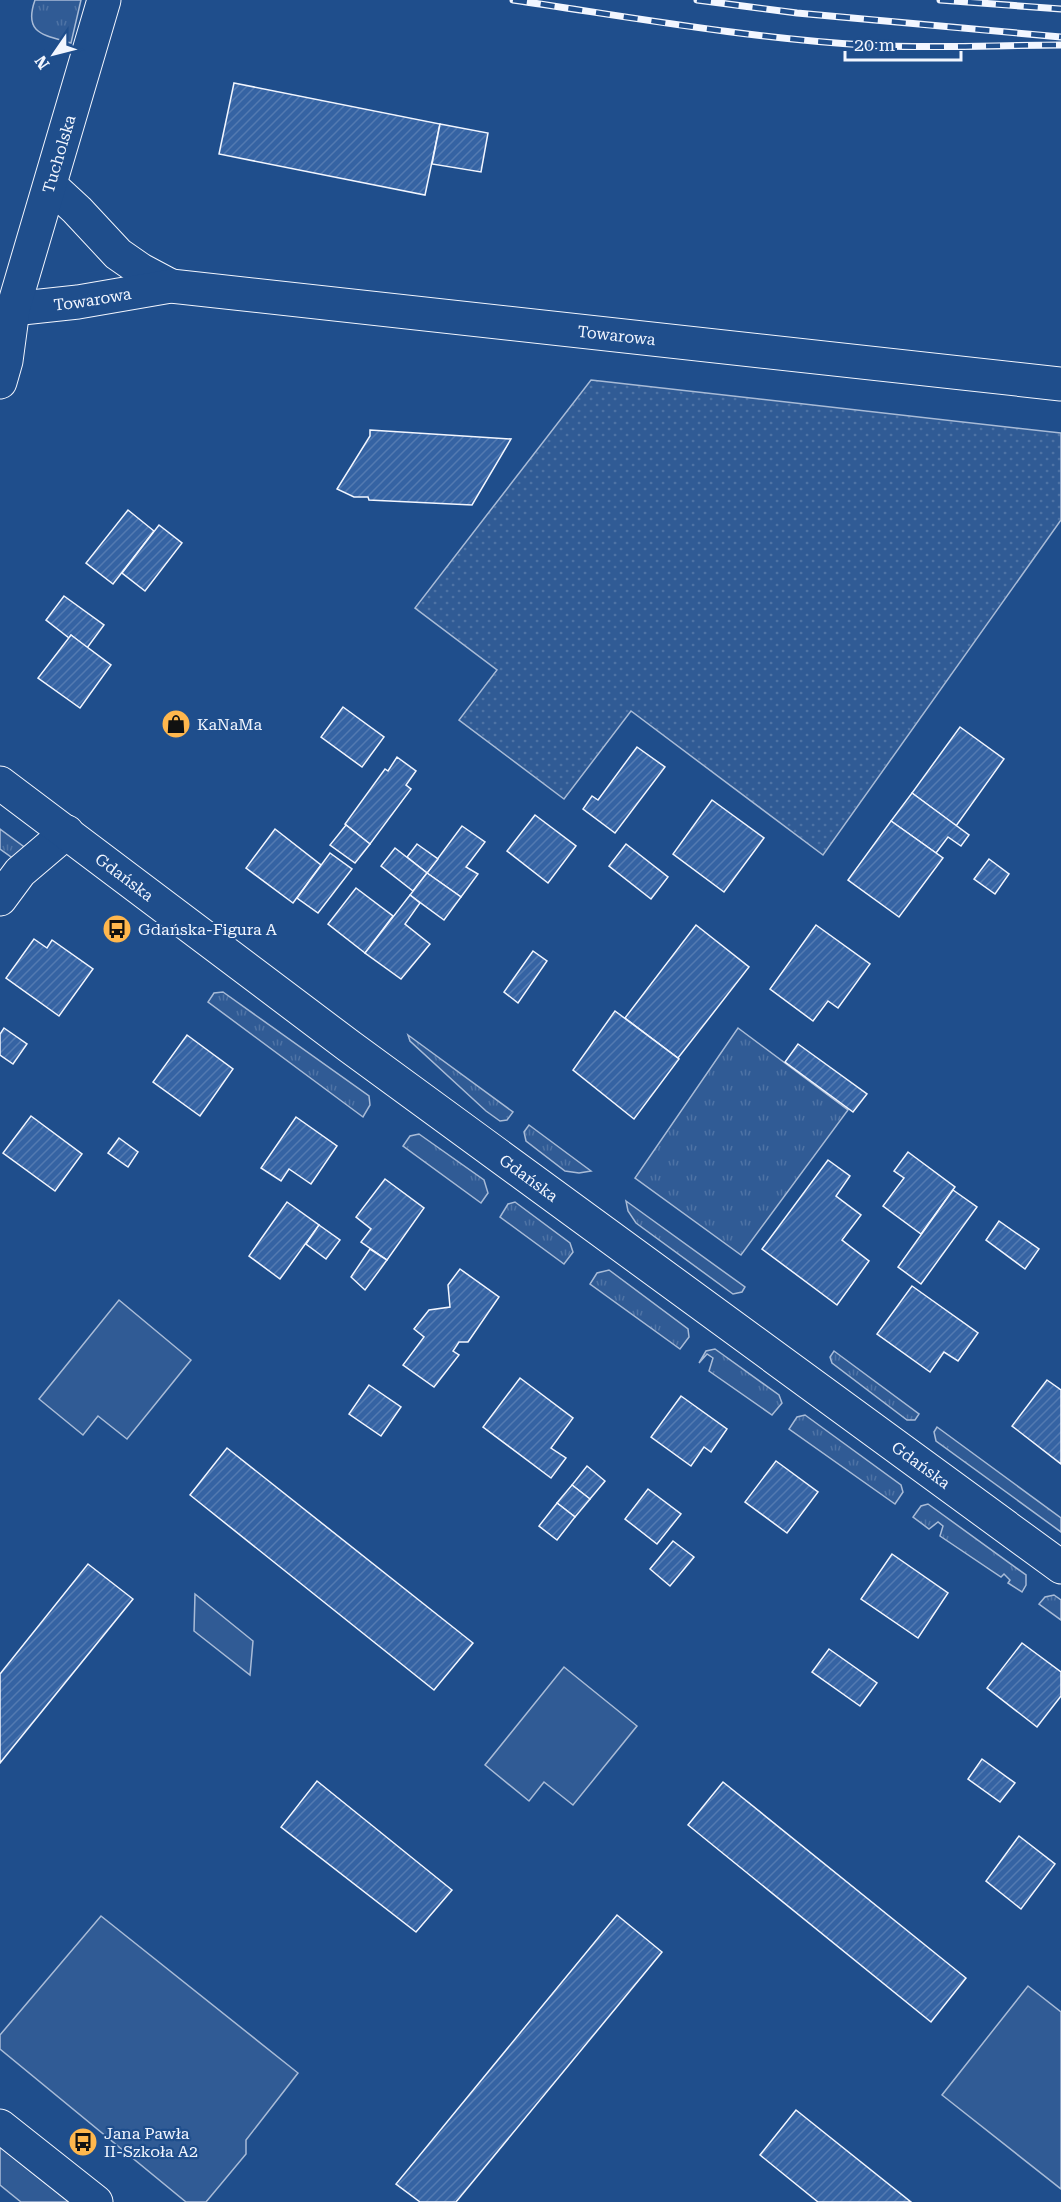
<svg xmlns="http://www.w3.org/2000/svg" width="1061" height="2202" font-family="'Roboto Serif',serif">
<defs>
<pattern id="grass-tufts" width="24" height="20" patternUnits="userSpaceOnUse" patternTransform="scale(1.5)"><rect width="24" height="20" fill="#305b95"/><path d="M3 7l-1-3M5 7V3M7 7l1-3M15 17l-1-3M17 17v-4M19 17l1-3" fill="none" stroke="#4e73a5"/></pattern>
<pattern id="garden-dots" width="8" height="8" patternUnits="userSpaceOnUse" patternTransform="scale(1.5)"><rect width="8" height="8" fill="#305b95"/><path d="M2 2h.1M6 6h.1" fill="none" stroke="#4e73a5" stroke-width="1.8" stroke-linecap="round"/></pattern>
<pattern id="building-hatch" width="6" height="6" patternUnits="userSpaceOnUse" patternTransform="scale(1.5)"><rect width="6" height="6" fill="#3563a3"/><path d="M-1 1l2-2M0 6l6-6M5 7l2-2" fill="none" stroke="#537ab1"/></pattern>
</defs>
<rect width="100%" height="100%" fill="#1f4e8c"/>
<g fill="url(#grass-tufts)" stroke="#a8bbd7" stroke-width="1.5">
<path d="M 35,0 L 81,0 L 71,43 C 44,35 23,34 35,0 Z"/>
<polygon points="0,829 27,849 14,859 0,849"/>
<polygon points="223,992 369,1096 370,1105 363,1117 208,1002 214,993"/>
<polygon points="738,1028 848,1110 741,1255 635,1178"/>
<polygon points="408,1035 513,1112 507,1120 500,1121 486,1111 410,1041"/>
<polygon points="529,1125 591,1171 579,1173 565,1171 526,1141 524,1132"/>
<polygon points="419,1134 484,1180 488,1193 481,1203 403,1146 410,1136"/>
<polygon points="626,1201 745,1287 742,1292 733,1294 636,1223 628,1211"/>
<polygon points="515,1202 570,1243 573,1252 564,1264 500,1217 508,1204"/>
<polygon points="609,1270 688,1329 689,1337 680,1349 590,1284 597,1273"/>
<polygon points="715,1349 779,1395 782,1403 772,1415 709,1371 713,1358 707,1354 699,1363 706,1351"/>
<polygon points="834,1351 919,1414 915,1420 907,1420 832,1363 830,1357"/>
<polygon points="805,1415 901,1485 903,1492 895,1504 789,1429 797,1417"/>
<polygon points="937,1427 1061,1518 1061,1532 936,1441 934,1432"/>
<polygon points="928,1504 1026,1575 1026,1585 1022,1592 1008,1583 1010,1580 1004,1574 1001,1577 940,1536 943,1526 938,1522 929,1529 913,1517 921,1506"/>
<polygon points="1054,1595 1061,1600 1061,1620 1039,1604 1045,1597"/>
</g>
<g fill="#305b95" stroke="#a8bbd7" stroke-width="1.5">
<polygon points="119,1300 191,1360 127,1439 98,1416 83,1435 39,1399"/>
<polygon points="195,1594 253,1641 250,1675 194,1631"/>
<polygon points="564,1667 637,1726 573,1805 544,1782 529,1801 485,1765"/>
<polygon points="101,1916 298,2073 246,2140 246,2154 206,2202 186,2202 0,2049 0,2035"/>
<polygon points="1028,1986 1061,2012 1061,2189 942,2095"/>
<polygon points="0,2147 69,2202 21,2202 0,2185"/>
</g>
<polygon fill="url(#garden-dots)" stroke="#a8bbd7" stroke-width="1.5" points="591,380 1061,433 1061,520 823,855 631,711 564,799 459,720 497,670 415,608"/>
<g fill="url(#building-hatch)" stroke="#f2f6ff" stroke-width="1.5">
<polygon points="234,83 440,124 425,195 219,154"/>
<polygon points="440,124 488,133 481,172 432,164"/>
<polygon points="370,430 511,439 472,505 369,500 368,497 354,497 337,489 370,436"/>
<polygon points="128,510 154,531 113,584 86,563"/>
<polygon points="159,525 182,543 145,591 122,573"/>
<polygon points="64,596 104,625 87,648 71,635 69,638 46,620"/>
<polygon points="71,635 111,665 80,708 38,678"/>
<polygon points="343,707 384,737 362,767 321,737"/>
<polygon points="960,727 1004,759 956,826 912,793"/>
<polygon points="637,747 665,767 615,833 583,809 592,796 598,800"/>
<polygon points="397,757 416,771 406,785 411,789 370,844 345,824 385,769 388,771"/>
<polygon points="912,793 969,835 961,846 948,837 936,853 891,821"/>
<polygon points="712,800 764,838 724,892 673,854"/>
<polygon points="535,815 576,846 548,883 507,851"/>
<polygon points="891,821 943,858 899,917 848,880"/>
<polygon points="346,825 370,844 355,863 330,845"/>
<polygon points="462,826 485,842 466,867 478,874 461,897 427,873"/>
<polygon points="275,829 321,865 293,903 246,868"/>
<polygon points="417,844 438,859 427,873 407,857"/>
<polygon points="626,844 668,877 651,899 609,866"/>
<polygon points="395,848 427,873 413,891 381,866"/>
<polygon points="330,853 352,869 318,913 297,898"/>
<polygon points="989,859 1009,874 995,894 974,879"/>
<polygon points="427,873 461,897 444,920 410,895"/>
<polygon points="356,888 393,916 365,953 328,924"/>
<polygon points="410,895 420,903 405,924 430,944 401,979 365,953"/>
<polygon points="696,925 749,967 678,1058 625,1018"/>
<polygon points="816,925 870,964 838,1008 828,1001 813,1021 770,989"/>
<polygon points="34,939 47,948 52,940 93,969 59,1016 6,978"/>
<polygon points="533,951 547,961 518,1003 504,992"/>
<polygon points="615,1011 679,1059 634,1119 573,1070"/>
<polygon points="4,1028 27,1044 13,1064 0,1055 0,1034"/>
<polygon points="187,1035 233,1069 200,1116 153,1082"/>
<polygon points="798,1044 867,1094 853,1112 785,1062"/>
<polygon points="31,1116 82,1154 55,1191 3,1153"/>
<polygon points="296,1117 337,1146 311,1184 289,1169 281,1181 261,1168"/>
<polygon points="119,1138 138,1152 128,1167 108,1153"/>
<polygon points="908,1152 955,1187 921,1234 883,1206 904,1178 894,1171"/>
<polygon points="828,1160 850,1176 836,1196 861,1215 842,1240 869,1261 837,1305 762,1249"/>
<polygon points="385,1179 424,1208 387,1260 361,1242 371,1229 356,1217"/>
<polygon points="953,1190 977,1207 921,1284 898,1267"/>
<polygon points="287,1202 319,1225 280,1279 249,1256"/>
<polygon points="999,1221 1039,1249 1025,1269 986,1240"/>
<polygon points="319,1225 340,1240 326,1259 306,1244"/>
<polygon points="370,1249 387,1260 365,1290 351,1277"/>
<polygon points="460,1269 499,1297 468,1342 459,1342 453,1351 459,1355 434,1387 403,1365 424,1337 414,1329 429,1310 450,1307 448,1285"/>
<polygon points="912,1286 978,1333 958,1361 944,1352 930,1372 877,1334"/>
<polygon points="520,1378 573,1418 551,1448 566,1458 551,1478 483,1427"/>
<polygon points="1047,1380 1061,1390 1061,1464 1012,1426"/>
<polygon points="369,1385 401,1407 381,1436 349,1414"/>
<polygon points="681,1396 727,1429 711,1452 704,1447 691,1466 651,1437"/>
<polygon points="227,1448 473,1643 434,1690 190,1495"/>
<polygon points="776,1461 818,1492 787,1533 745,1502"/>
<polygon points="587,1466 605,1481 590,1499 572,1485"/>
<polygon points="572,1485 590,1499 575,1517 557,1503"/>
<polygon points="648,1489 681,1514 657,1544 625,1519"/>
<polygon points="557,1503 575,1517 557,1540 539,1526"/>
<polygon points="673,1541 694,1557 670,1586 650,1569"/>
<polygon points="892,1554 948,1593 918,1638 861,1599"/>
<polygon points="88,1564 133,1599 0,1763 0,1674"/>
<polygon points="1022,1643 1061,1672 1061,1696 1037,1727 987,1688"/>
<polygon points="829,1649 877,1683 860,1706 812,1672"/>
<polygon points="982,1759 1015,1783 1000,1802 968,1779"/>
<polygon points="317,1781 452,1890 416,1932 281,1827"/>
<polygon points="723,1782 966,1978 931,2022 688,1825"/>
<polygon points="1019,1836 1055,1864 1021,1909 986,1881"/>
<polygon points="617,1915 662,1952 456,2202 420,2202 396,2184"/>
<polygon points="796,2110 911,2202 818,2202 760,2155"/>
</g>
<g fill="none" stroke-linecap="round" stroke-linejoin="round">
<g stroke="#f2f6ff" stroke-width="35">
<g id="minor">
<polyline points="0,899 20,872 67,832"/>
<polyline points="0,2126 96,2202"/>
</g>
</g>
<g stroke="#f2f6ff" stroke-width="35">
<g id="tertiary">
<polyline points="51,186 77,210 118,254 141,270 171,286"/>
<path id="s1" d="M 13,309 L 78,302 L 171,286 L 1061,384"/>
</g>
</g>
<g stroke="#f2f6ff" stroke-width="35">
<g id="secondary">
<path id="s2" d="M 0,382 L 6,361 L 13,309 L 104,0"/>
<path id="s3" d="M 0,783 L 349,1046 L 1061,1567"/>
</g>
</g>
<use href="#minor" stroke="#1f4e8c" stroke-width="33"/>
<use href="#tertiary" stroke="#1f4e8c" stroke-width="33"/>
<use href="#secondary" stroke="#1f4e8c" stroke-width="33"/>
<g stroke="#f2f6ff" stroke-width="7">
<g id="rail">
<path d="M 513,0 C 630,17 747,38 865,45 C 930,49 996,45 1061,45"/>
<polyline points="697,0 797,13 1061,37"/>
<polyline points="940,0 1061,9"/>
</g>
</g>
<use href="#rail" stroke="#1f4e8c" stroke-width="4.5" stroke-dasharray="14" stroke-linecap="butt"/>
</g>
<defs>
<g id="shop-disc" transform="scale(1.5)"><circle r="9.5" fill="#ffb74d" stroke="#1f4e8c"/><path d="M-5-2.5h2.3a2.7 3.5 0 0 1 5.4 0H5L5.5 6h-11ZM-1.5-2.5h3a1.5 2.3 0 0 0-3 0Z" fill="#111"/></g>
<g id="bus-disc" transform="scale(1.5)"><circle r="9.5" fill="#ffb74d" stroke="#1f4e8c"/><path d="M-5-6H5V4H4V6H2V4H-2V6H-4V4H-5ZM-3.5-4V0h7V-4ZM-3.5 1.2v1.5H-2V1.2ZM2 1.2v1.5H3.5V1.2Z" fill="#111"/></g>
</defs>
<g fill-rule="evenodd">
<use href="#shop-disc" x="176" y="724"/>
<use href="#bus-disc" x="117" y="929"/>
<use href="#bus-disc" x="83" y="2142"/>
</g>
<g text-anchor="middle" stroke-width="4.5" stroke-linejoin="round" paint-order="stroke">
<g font-size="16" fill="#f2f6ff" stroke="#1f4e8c">
<text dy="6" stroke="none"><textPath href="#s2" startOffset="236">Tucholska</textPath></text>
<text dy="6" stroke="none"><textPath href="#s1" startOffset="80">Towarowa</textPath></text>
<text dy="6" stroke="none"><textPath href="#s1" startOffset="608">Towarowa</textPath></text>
<text dy="6" stroke="none"><textPath href="#s3" startOffset="156">Gdańska</textPath></text>
<text dy="6" stroke="none"><textPath href="#s3" startOffset="660">Gdańska</textPath></text>
<text dy="6" stroke="none"><textPath href="#s3" startOffset="1146">Gdańska</textPath></text>
</g>
<g font-size="16" fill="#f2f6ff" stroke="#1f4e8c" text-anchor="start">
<text x="197" y="730">KaNaMa</text>
<text x="138" y="935">Gdańska-Figura A</text>
<text x="104" y="2139">Jana Pawła<tspan x="104" dy="18">II-Szkoła A2</tspan></text>
</g>
</g>
<g transform="translate(54 54) rotate(235)" stroke="#1f4e8c" stroke-width="4.5" paint-order="stroke">
<path d="M0-4.5L10 22L0 15L-10 22Z" fill="#f2f6ff"/>
<text y="-9" font-size="16" font-weight="bold" text-anchor="middle" fill="#f2f6ff">N</text>
</g>
<path d="M845 51v9h116v-9" fill="none" stroke="#f2f6ff" stroke-width="3"/>
<text x="854" y="51" font-size="18" fill="#f2f6ff" stroke="#1f4e8c" stroke-width="4.5" paint-order="stroke">20 m</text>
</svg>
